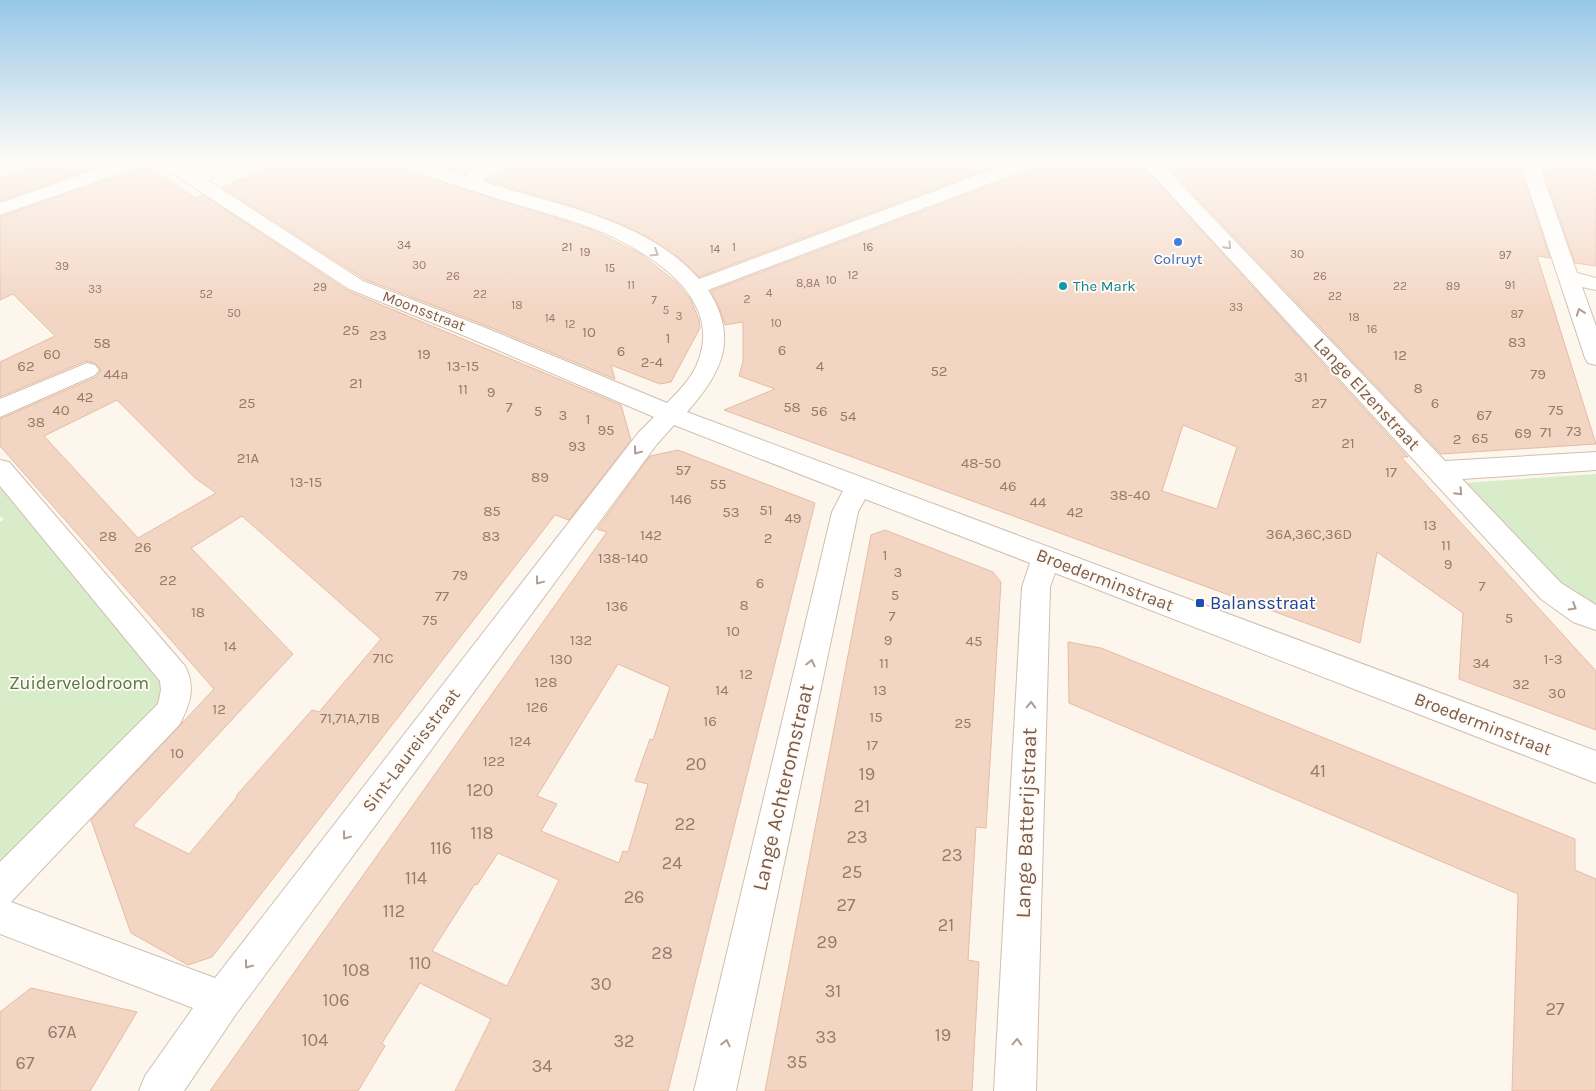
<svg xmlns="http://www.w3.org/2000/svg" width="1596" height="1091" font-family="Karla,sans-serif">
<rect width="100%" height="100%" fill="#fdf6ec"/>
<g fill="#d8ecc9">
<polygon points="0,470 174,675 141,731 0,864 0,522 4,519 0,517"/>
<polygon points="1596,474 1596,604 1564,589 1463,483"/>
</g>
<g fill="#f3d5c3" stroke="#e6bba3" fill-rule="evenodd">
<polygon points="60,159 119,159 0,201 0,178"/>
<polygon points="256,159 385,159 389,165 404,170 590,229 641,254 677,283 691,300 699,320 700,328 671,382 660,384 611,365 615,379 482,324 364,279 222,187 263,171 252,165"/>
<polygon points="421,159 495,159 464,174"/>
<polygon points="525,159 1015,159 699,277 678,257 653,240 626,226 569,205 485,180 521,165"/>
<path d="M 1049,159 L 1136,159 L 1408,457 L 1401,457 L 1596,671 L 1596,730 L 1459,679 L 1463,613 L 1377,552 L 1360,643 L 724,410 L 775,389 L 739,376 L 743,361 L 743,322 L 725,325 L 719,307 L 711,291 L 1045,165 ZM 1183,425 L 1237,447 L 1217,509 L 1162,491 Z"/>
<polygon points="1160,159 1517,159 1550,258 1537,256 1596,444 1441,454"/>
<polygon points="1539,159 1596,159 1596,266 1575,263"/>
<path d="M 148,166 L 196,198 L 203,195 L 348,291 L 621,405 L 631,440 L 569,520 L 555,515 L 212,957 L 188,965 L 131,933 L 91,820 L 214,689 L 0,446 L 0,419 L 96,377 L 101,370 L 95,363 L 86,361 L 0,397 L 0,362 L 55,336 L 13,294 L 0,300 L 0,217 ZM 117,400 L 195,478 L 216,493 L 138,538 L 44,436 ZM 242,516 L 381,639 L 319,712 L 312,710 L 236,796 L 237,797 L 189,854 L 133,826 L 293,654 L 191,548 Z"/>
<path d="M 678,450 L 815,503 L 668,1091 L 455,1091 L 491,1019 L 420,983 L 382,1043 L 385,1046 L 358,1091 L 210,1091 L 607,532 L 597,529 L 650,456 ZM 618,664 L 670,687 L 653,740 L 650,739 L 635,781 L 648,784 L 628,852 L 623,851 L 619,863 L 541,831 L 557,804 L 537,796 ZM 498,853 L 559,880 L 507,986 L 432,951 L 475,884 L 477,885 Z"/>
<polygon points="885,530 993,572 1001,582 986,828 976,827 968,960 979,962 972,1091 765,1091 871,535"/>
<polygon points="1068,642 1101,648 1575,839 1575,870 1596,879 1596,1091 1512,1091 1518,894 1069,703"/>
<polygon points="31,988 137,1012 90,1091 0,1091 0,1012"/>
</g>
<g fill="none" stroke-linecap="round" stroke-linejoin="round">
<g stroke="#d1beb0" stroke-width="2">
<polygon id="pedestrian" points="229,159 254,159 251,163 201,183 195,184 189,183 186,179 189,175"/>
</g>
<g stroke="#d1beb0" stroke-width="2">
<g id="minor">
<polygon points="126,159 153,159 150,163 0,215 0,203"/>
<path d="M 154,159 L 175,159 L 363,281 L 481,326 L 667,403 C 678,392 691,379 697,364 C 725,299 652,254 602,232 C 571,219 537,211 505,201 C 466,189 428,176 390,163 L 387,159 L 414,159 L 464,176 C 488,161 495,159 523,159 L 520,163 L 492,174 L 481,181 C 555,205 645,218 699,279 L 1021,159 L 1047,159 L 1044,163 L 708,290 C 739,338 722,373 687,412 L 1596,751 L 1596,783 L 1055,573 L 1050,587 L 1036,1091 L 994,1091 L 1022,587 L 1030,563 L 865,499 L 858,512 L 736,1091 L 694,1091 L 832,512 L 843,491 L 674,425 L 657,444 L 236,1014 L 184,1091 L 139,1091 L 145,1076 L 193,1008 L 0,934 L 0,862 L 158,704 L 161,690 L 160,681 L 0,486 L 0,460 L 9,462 L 185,666 C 196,688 190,703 180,724 L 11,902 L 215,978 L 639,432 L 654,417 L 465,336 L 349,289 L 157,163 Z"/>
<polygon points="1138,159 1157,159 1445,461 1596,452 1596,470 1462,479 1561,583 1596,605 1596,630 1573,622 1541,599"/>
<polygon points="1519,159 1537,159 1577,273 1596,278 1596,290 1582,287 1596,326 1596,365 1588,363 1585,358"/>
<polygon points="87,363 95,365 99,370 95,375 0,417 0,399"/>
</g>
</g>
<use href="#pedestrian" fill="#fff" fill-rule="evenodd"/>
<use href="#minor" fill="#fff" fill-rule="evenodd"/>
</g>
<defs><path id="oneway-chevron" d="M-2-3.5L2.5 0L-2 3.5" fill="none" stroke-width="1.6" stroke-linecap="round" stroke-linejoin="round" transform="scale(1.25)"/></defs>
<g stroke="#af9d94">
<use href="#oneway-chevron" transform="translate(1228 246) rotate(47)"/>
<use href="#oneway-chevron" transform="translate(655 253) rotate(32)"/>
<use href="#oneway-chevron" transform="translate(1580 312) rotate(-110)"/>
<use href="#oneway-chevron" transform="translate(637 451) rotate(127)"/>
<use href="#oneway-chevron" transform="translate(1459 492) rotate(47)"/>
<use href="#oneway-chevron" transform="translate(539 581) rotate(127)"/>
<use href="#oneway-chevron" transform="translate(1573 607) rotate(31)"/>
<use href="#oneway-chevron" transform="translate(811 663) rotate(-77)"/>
<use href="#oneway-chevron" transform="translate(1031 705) rotate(-88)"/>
<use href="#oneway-chevron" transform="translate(346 836) rotate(127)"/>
<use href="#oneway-chevron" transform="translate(248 965) rotate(127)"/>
<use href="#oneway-chevron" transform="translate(1017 1042) rotate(-88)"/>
<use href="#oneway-chevron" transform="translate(726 1043) rotate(-77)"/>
</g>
<linearGradient id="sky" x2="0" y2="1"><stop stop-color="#97c7e8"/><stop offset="0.51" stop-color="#fefbf6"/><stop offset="1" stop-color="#fefbf6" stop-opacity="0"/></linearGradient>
<rect width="1596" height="312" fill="url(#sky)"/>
<circle fill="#3f7fe0" stroke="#fffaf3" stroke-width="2" cx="1178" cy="242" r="5"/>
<circle fill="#0f9aa8" stroke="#fffaf3" stroke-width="2" cx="1063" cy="286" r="5"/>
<rect fill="#1a4fb4" stroke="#fffaf3" stroke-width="2" x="1195" y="598" width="10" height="10" rx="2.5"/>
<g text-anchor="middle" stroke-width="4" stroke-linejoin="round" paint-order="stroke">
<g font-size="12" fill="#987a6a">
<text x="404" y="249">34</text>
<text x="567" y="251">21</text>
<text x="734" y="251">1</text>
<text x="868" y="251">16</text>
<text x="715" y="253">14</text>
<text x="585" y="256">19</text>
<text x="1297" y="258">30</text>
<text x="1505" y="259">97</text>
<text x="419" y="269">30</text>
<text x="62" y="270">39</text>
<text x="610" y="272">15</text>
<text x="853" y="279">12</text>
<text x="453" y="280">26</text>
<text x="1320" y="280">26</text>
<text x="831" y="284">10</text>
<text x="808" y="287">8,8A</text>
<text x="631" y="289">11</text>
<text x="1510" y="289">91</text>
<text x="1400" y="290">22</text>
<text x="1453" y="290">89</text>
<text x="320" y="291">29</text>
<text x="95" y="293">33</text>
<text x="769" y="297">4</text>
<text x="206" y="298">52</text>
<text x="480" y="298">22</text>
<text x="1335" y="300">22</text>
<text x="747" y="303">2</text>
<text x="654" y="304">7</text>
<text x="517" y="309">18</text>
<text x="1236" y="311">33</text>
<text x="666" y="314">5</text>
<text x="234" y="317">50</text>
<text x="1517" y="318">87</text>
<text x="679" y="320">3</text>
<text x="1354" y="321">18</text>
<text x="550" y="322">14</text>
<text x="776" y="327">10</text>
<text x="570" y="328">12</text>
<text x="1372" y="333">16</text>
</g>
<g font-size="15" fill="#366cbe" stroke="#fffaf3">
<text x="1178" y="264">Colruyt</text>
</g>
<g font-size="15" fill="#0d838f" stroke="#fffaf3" text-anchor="start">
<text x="1073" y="291">The Mark</text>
</g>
<g font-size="15" fill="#7a5c4d" stroke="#fffaf3">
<text transform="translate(424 311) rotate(21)" y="5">Moonsstraat</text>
</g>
<g font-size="15" fill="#987a6a">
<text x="351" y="335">25</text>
<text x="589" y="337">10</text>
<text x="378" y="340">23</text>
<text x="668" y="343">1</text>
<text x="1517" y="347">83</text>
<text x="102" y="348">58</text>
<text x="782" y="355">6</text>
<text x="621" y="356">6</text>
<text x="52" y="359">60</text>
<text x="424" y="359">19</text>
<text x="1400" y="360">12</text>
<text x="652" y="367">2-4</text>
<text x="26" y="371">62</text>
<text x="463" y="371">13-15</text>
<text x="820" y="371">4</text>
<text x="939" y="376">52</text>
<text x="116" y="379">44a</text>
<text x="1538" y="379">79</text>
<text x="1301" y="382">31</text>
<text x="356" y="388">21</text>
<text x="1418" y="393">8</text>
<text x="463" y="394">11</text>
<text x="491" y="397">9</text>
<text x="85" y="402">42</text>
<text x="247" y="408">25</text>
<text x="1319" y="408">27</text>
<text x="1435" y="408">6</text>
<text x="509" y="412">7</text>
<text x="792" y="412">58</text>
<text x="61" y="415">40</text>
<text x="1556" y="415">75</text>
<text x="538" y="416">5</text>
<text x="819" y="416">56</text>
<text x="563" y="420">3</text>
<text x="1484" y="420">67</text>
<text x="848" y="421">54</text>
<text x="588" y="424">1</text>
<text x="36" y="427">38</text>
<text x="606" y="435">95</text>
<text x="1574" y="436">73</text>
<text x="1546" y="437">71</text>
<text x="1523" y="438">69</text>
<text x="1480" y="443">65</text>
<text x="1457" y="444">2</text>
<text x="1348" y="448">21</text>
<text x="577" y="451">93</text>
<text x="248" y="463">21A</text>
<text x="981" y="468">48-50</text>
<text x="683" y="475">57</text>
<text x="1391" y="477">17</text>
<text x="540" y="482">89</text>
<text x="306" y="487">13-15</text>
<text x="718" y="489">55</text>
<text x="1008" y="491">46</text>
<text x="1130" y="500">38-40</text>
<text x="681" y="504">146</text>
<text x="1038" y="507">44</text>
<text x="766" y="515">51</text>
<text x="492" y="516">85</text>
<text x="731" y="517">53</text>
<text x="1075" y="517">42</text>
<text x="793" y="523">49</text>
<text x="1430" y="530">13</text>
<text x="1309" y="539">36A,36C,36D</text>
<text x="651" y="540">142</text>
<text x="108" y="541">28</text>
<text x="491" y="541">83</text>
<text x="768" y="543">2</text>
<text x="1446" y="550">11</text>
<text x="143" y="552">26</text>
<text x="885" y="560">1</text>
<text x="623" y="563">138-140</text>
<text x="1448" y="569">9</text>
<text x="898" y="577">3</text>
<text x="460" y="580">79</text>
<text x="168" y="585">22</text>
<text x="760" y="588">6</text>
<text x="1482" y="591">7</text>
<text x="895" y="600">5</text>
<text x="442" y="601">77</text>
<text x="744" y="610">8</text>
<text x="617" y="611">136</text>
<text x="198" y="617">18</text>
<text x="892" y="621">7</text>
<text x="1509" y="623">5</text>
<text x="430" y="625">75</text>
<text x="733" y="636">10</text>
<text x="581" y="645">132</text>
<text x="888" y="645">9</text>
<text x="974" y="646">45</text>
<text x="230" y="651">14</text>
<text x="383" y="663">71C</text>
<text x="561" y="664">130</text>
<text x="1553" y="664">1-3</text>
<text x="884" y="668">11</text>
<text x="1481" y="668">34</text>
<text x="746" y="679">12</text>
<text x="546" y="687">128</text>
<text x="1521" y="689">32</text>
<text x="722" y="695">14</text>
<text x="880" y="695">13</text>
<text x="1557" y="698">30</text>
<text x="537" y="712">126</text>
<text x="219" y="714">12</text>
<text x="876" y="722">15</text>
<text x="350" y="723">71,71A,71B</text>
<text x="710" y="726">16</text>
<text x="963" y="728">25</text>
<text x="520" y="746">124</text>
<text x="872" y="750">17</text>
<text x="177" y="758">10</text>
<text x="494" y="766">122</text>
</g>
<g font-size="18" fill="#7a5c4d" stroke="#fffaf3">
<text transform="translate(1367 394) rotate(47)" y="6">Lange Elzenstraat</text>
<text transform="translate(1105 580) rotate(21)" y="6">Broederminstraat</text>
<text transform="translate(1483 724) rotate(21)" y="6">Broederminstraat</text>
<text transform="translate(411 750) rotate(-53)" y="6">Sint-Laureisstraat</text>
</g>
<g font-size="18" fill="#164399" stroke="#fffaf3" text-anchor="start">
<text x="1210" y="609">Balansstraat</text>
</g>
<g font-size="18" fill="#537a41" stroke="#fffaf3">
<text x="79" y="689">Zuidervelodroom</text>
</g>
<g font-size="18" fill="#987a6a">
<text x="696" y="770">20</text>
<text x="1318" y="777">41</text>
<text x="867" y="780">19</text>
<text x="480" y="796">120</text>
<text x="862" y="812">21</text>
<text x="685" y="830">22</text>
<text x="482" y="839">118</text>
<text x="857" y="843">23</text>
<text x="441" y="854">116</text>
<text x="952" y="861">23</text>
<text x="672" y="869">24</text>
<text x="852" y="878">25</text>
<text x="416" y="884">114</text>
<text x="634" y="903">26</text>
<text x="846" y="911">27</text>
<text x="394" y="917">112</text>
<text x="946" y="931">21</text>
<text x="827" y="948">29</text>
<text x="662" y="959">28</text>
<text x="420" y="969">110</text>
<text x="356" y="976">108</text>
<text x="601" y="990">30</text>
<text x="833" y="997">31</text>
<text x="336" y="1006">106</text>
<text x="1555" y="1015">27</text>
<text x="62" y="1038">67A</text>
<text x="943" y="1041">19</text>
<text x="826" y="1043">33</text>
<text x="315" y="1046">104</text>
<text x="624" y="1047">32</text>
<text x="797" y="1068">35</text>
<text x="25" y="1069">67</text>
<text x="542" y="1072">34</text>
</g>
<g font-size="21" fill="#7a5c4d" stroke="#fffaf3">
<text transform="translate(783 787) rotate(-77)" y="7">Lange Achteromstraat</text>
<text transform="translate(1026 823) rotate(-88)" y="7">Lange Batterijstraat</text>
</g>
</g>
</svg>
